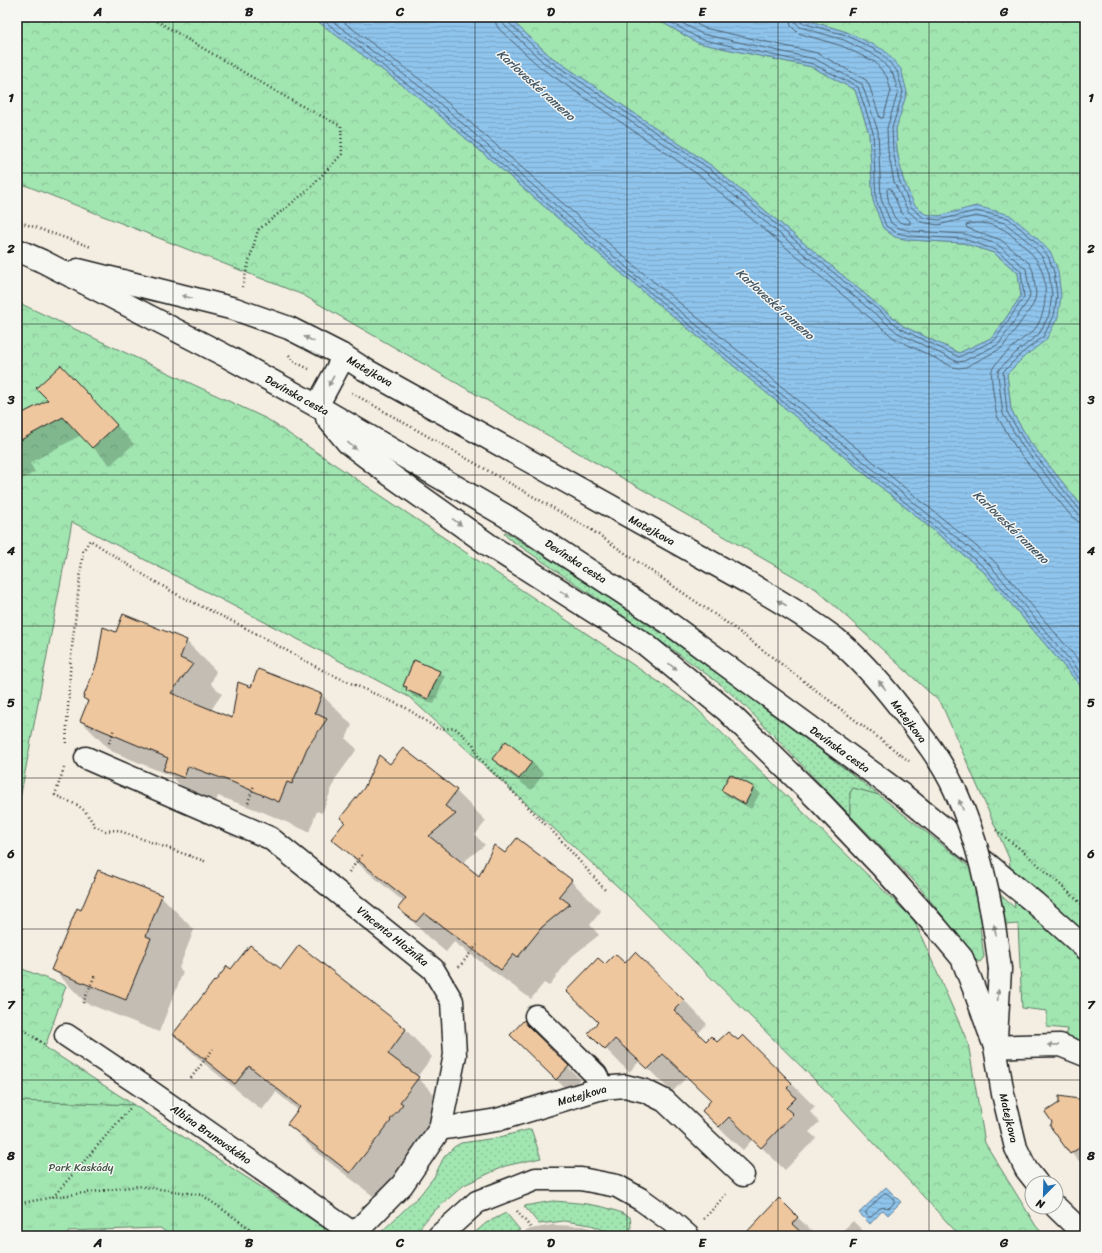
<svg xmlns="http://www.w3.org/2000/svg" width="1102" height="1253" font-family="Sriracha,sans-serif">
<defs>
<pattern id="grass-dots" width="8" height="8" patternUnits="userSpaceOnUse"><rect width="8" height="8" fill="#a1e5b1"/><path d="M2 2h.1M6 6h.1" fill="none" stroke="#8ac498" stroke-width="1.8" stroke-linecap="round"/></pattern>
<pattern id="forest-crowns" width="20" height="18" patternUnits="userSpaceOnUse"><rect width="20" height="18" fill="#a1e5b1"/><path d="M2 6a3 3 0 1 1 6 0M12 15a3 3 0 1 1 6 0" fill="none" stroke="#8ac498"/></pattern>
<pattern id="park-tufts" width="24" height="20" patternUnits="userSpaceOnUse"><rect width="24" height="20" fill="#a1e5b1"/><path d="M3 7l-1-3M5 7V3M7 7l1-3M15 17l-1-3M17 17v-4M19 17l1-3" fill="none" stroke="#8ac498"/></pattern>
<pattern id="water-rules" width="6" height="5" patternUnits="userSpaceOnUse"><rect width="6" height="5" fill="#8fc4ec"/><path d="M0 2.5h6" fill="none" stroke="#7ba8ca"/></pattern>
</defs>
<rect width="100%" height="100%" fill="#f4ede1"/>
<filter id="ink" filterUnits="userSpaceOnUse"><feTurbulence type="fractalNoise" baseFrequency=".025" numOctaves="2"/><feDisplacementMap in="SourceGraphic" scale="8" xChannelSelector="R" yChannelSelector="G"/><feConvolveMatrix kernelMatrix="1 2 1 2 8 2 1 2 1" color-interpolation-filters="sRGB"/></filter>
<g filter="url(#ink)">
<g fill="url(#grass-dots)" stroke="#5e8066">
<path d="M 505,532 L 509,534 C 557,564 604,594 651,626 C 729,680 804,737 879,795 L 853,788 L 850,793 L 850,815 L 744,705 L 720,684 L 676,652 L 508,538 L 504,534 Z"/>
<polygon points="531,1129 541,1158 505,1166 464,1185 432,1213 413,1236 377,1236 420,1195 434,1177 444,1157 454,1147 461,1143 496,1138"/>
<path d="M 553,1201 C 580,1203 606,1204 630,1217 C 631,1224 632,1230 628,1236 L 618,1236 L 591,1225 L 564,1221 L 539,1224 L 524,1206 Z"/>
<polygon points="506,1213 520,1230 508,1236 471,1236 486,1223"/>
</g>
<g fill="url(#forest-crowns)" stroke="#5e8066">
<polygon points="17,17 312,17 417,96 628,279 983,571 1085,691 1085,1048 1064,1040 1067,1029 1047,1027 1047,1011 1022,1008 1018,924 980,927 984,957 980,962 975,960 971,951 916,883 850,815 850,793 853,788 879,795 958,857 1015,908 1009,858 941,703 816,589 303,295 17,182"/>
<polygon points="508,17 653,17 698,43 812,67 855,90 869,133 873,200 883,228 895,237 910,240 963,243 994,253 1018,273 1021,296 993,337 959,353 903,326 712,166 550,56"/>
<path d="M 797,17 L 1085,17 L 1085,510 L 1030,442 L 1011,410 L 1007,374 L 1025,356 L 1058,317 L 976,206 C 963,210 938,220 925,214 C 904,204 895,151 896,130 C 897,117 903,104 907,92 L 847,32 Z"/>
<polygon points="17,302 267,419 693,705 914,920 968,1043 985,1143 1036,1226 1045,1236 960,1236 823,1088 627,895 409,697 72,522 17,815"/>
<polygon points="17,967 66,986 45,1047 134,1105 17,1101"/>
</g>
<polygon fill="url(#park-tufts)" stroke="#5e8066" points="17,1101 134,1105 331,1232 325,1236 172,1236 160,1228 68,1231 68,1236 17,1236"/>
<g fill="url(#water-rules)" stroke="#618199">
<polygon points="312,17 508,17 550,56 712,166 903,326 959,353 993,337 1021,296 1018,273 994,253 963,243 910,240 895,237 883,228 873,201 869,133 855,90 812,67 698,43 653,17 797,17 847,32 884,50 901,69 907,92 896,129 897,151 903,179 914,204 925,214 939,216 976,206 1010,215 1036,237 1051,253 1058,271 1061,296 1058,317 1046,340 1025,356 1007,374 1011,410 1030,442 1085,510 1085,691 983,571 628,279 417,96"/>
<polygon points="886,1187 901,1202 888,1215 883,1210 870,1224 859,1213"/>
</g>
<g fill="#0003">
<polygon points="61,366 134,444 110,465 81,435 30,463 35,472 17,482 17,417 49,400"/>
<polygon points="17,567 22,596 17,595 17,596"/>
<polygon points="116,634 186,641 216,671 211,684 222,694 211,710 233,719 252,688 259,670 322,695 352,725 346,739 357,749 336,778 322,813 317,811 309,832 263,812 218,796 214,807 195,800 171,776 111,751 81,721 88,703 84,698"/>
<polygon points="439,672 445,677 434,704 413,696 405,686"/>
<polygon points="403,749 456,791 486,821 475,835 485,845 462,863 480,878 505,855 517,839 571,881 601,911 590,925 599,935 571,957 549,986 544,983 531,999 454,942 446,952 429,938 399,908 404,902 363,868 333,838"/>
<polygon points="493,759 532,762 544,774 531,790 505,771"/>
<polygon points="731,775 754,788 760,793 751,809 728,796 722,790"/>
<polygon points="161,896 194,930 179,968 183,972 159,1032 86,1003 53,969 82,911"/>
<polygon points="300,947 406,1030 432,1057 417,1077 445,1105 426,1129 429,1132 417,1148 377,1199 315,1151 288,1124 299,1111 276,1092 262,1110 201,1061 174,1034 215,983 231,970 281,971"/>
<polygon points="625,964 684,1000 707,1024 697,1034 706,1043 717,1043 791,1083 815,1107 810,1112 819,1122 809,1132 816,1138 785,1170 753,1139 743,1150 726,1135 703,1111 712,1101 687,1077 672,1092 640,1061 629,1072 590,1033 599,1023 605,966"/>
<polygon points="524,1021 536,1033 539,1038 580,1079 568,1091 523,1047"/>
<polygon points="1085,1102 1085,1164 1083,1165 1071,1153"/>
<polygon points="779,1200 812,1231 807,1236 752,1236"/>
<polygon points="853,1221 868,1236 837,1236"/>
<polygon points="552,1225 584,1226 612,1236 513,1236 531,1229"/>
</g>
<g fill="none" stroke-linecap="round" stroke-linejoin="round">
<g stroke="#4a5f6f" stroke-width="1">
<polyline points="319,17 419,93 630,276 985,568 1085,685"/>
<polyline points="327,17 423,89 633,273 989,564 1085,678"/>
<polyline points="337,17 426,84 637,268 993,560 1085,668"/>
<path d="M 495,17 L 496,24 L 499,29 L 541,68 L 703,178 L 894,338 L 953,367 L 959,368 L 966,367 L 1002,348 L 1033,305 L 1035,299 L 1036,294 L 1033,271 L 1029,263 L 1001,240 L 967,228 L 966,225 C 978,220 999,225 1009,233 C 1019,242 1030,250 1037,261 C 1049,278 1048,314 1034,330 C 1032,333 1028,335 1025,337 C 1017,344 996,360 992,370 C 990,378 995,402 996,412 L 998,418 L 1018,451 L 1072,517 L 1079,522 L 1085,523"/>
<polyline points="501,17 502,22 504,25 544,63 707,173 898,333 958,362 964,361 999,344 1029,299 1030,294 1026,269 997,244 965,234 911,231 899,228 891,223 881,199 878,131 862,84 815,59 702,34 671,17"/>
<polyline points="506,17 507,21 547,59 710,169 901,329 959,357 995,340 1024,297 1021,271 996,250 964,239 911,236 897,233 886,226 876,200 873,132 858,87 813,64 700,39 661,17"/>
<polyline points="684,17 704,28 817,53 866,80 869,85 880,118 883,118 891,91 887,77 875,62 842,46 798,33 791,26 789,17"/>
<polyline points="795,17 796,23 800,27 844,40 878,57 893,74 898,92 887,128 888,151 894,182 908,211 921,222 938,225 976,216 1005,223 1030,243 1043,258 1049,273 1052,295 1049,315 1039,334 1019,350 1001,367 998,371 998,375 1003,414 1023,447 1077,513 1081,516 1085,517"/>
<polyline points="800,17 800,20 802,23 846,35 881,53 897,71 903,92 892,128 893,151 899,180 911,207 924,218 939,220 976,211 1008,218 1034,240 1048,256 1054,272 1057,296 1054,316 1043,337 1022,353 1003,372 1007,412 1027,445 1080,510 1085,512"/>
<path d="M 889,188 L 891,189 L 901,212 L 910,221 L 910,224 C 905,224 898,223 895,218 C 891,212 887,197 887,190 Z"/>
<path d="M 885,1193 C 889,1194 895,1199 894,1203 L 889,1208 C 880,1205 877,1211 871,1217 L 869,1217 L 866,1214 L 866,1212 Z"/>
</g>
</g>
<g fill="#eec79e" stroke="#1c1c1c">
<polygon points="61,365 117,425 92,448 63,417 17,442 17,416 48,400 36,388"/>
<polygon points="123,614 187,640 180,658 193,664 171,693 232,718 238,682 251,687 258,669 322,694 315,713 327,719 307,748 292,784 287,782 279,802 232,782 188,766 184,778 163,770 168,758 80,721 88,701 83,698 97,663 103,627 116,632"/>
<polygon points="414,660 440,671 428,699 406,690 407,687 403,686"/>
<polygon points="506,741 532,762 519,779 492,759"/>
<polygon points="403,748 457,790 445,806 456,814 429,836 479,876 494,845 505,853 517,838 572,880 559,896 570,904 542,927 518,957 514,954 501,970 424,913 416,922 406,915 398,908 406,898 331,839 345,822 340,818 364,788 379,755 390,764"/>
<polygon points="730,774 754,787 745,804 721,790"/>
<polygon points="98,870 162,895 146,936 151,938 126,1000 51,970 77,908 81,910"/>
<polygon points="250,945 281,969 299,945 406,1029 388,1054 419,1077 400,1102 403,1104 390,1120 391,1121 350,1173 287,1124 300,1107 249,1066 235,1084 173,1034 214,981 215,982 227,966 231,969"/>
<polygon points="635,952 684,1000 674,1010 706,1041 711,1036 717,1042 728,1032 738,1040 743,1035 792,1083 787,1088 796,1098 786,1108 793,1114 761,1148 729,1117 719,1127 702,1111 711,1100 663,1054 648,1069 615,1039 605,1050 588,1033 598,1022 566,991 598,958 605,964 615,954 625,963"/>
<polygon points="524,1020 527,1025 569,1066 556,1080 510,1035"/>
<polygon points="1059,1096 1085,1100 1085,1144 1070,1154 1050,1126 1052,1122 1045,1112 1059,1103"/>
<polygon points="779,1198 798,1217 792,1224 805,1236 743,1236"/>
</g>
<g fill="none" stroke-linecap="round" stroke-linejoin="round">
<g stroke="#1c1c1c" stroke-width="25">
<g id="minor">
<polyline points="17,250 42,261 230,358 317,406 506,516 666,621 904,796 1035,903 1085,948"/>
<polyline points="78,270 235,309 289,328 344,356 364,369"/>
<polyline points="317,406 344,356"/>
<polyline points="327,418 348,443 389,474 489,545 646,645 726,710 819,801 881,866 937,928 962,958 976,994 995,1047 1003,1094 1016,1148 1026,1169 1037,1183"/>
<polyline points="86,758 270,838 433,969 452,1001 455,1055 440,1129 402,1185 352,1236"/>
<polyline points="536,1016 596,1075 602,1088"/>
<polyline points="66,1035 145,1088 354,1234"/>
<polyline points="996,1038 1000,969"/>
<polyline points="995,1047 1018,1046 1060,1045 1085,1055"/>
<polyline points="440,1129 497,1120 602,1088 625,1086 645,1091 665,1101 743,1175"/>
<polyline points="1056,1207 1085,1235"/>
<polyline points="439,1236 477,1202 536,1179 581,1179 617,1186 642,1200 671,1221 688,1236"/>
</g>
</g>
<g stroke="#1c1c1c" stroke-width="2.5" stroke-dasharray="1 3" stroke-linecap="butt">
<polyline points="150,17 296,103 341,126 342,154 307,191 258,230 242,287"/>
<polyline points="17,221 91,247"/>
<polyline points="289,355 293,361 311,370"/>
<polyline points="352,393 590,529 730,625 909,761"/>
<polyline points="66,743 71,656 83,551 90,540 147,577 178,595 240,625 324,671 406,708 438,729 455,728 473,744 479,758 559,838 606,891"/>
<polyline points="109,743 114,729"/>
<polyline points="64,768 55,795 77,805 85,811 95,826 105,831 117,830 207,862"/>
<polyline points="248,803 254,785"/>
<polyline points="996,830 1024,852 1085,907"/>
<polyline points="349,872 362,855"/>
<polyline points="459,967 477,945"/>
<polyline points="17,984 23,989 17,1016"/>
<polyline points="83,1003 95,975"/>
<polyline points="17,1025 44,1044"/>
<polyline points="191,1078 213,1049"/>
<polyline points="53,1197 131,1107"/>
<polyline points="17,1204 53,1197 138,1186 202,1195 252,1230 259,1236"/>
<polyline points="517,1211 531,1228"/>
<polyline points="704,1219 727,1193"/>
</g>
<use href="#minor" stroke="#f6f6f2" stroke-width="22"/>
<g stroke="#1c1c1c" stroke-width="25" stroke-linecap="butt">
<path id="minor-bridge" d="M 364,369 L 747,582 C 777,600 808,617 836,639 C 859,658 880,682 898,705 C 919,732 941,759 955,790 C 981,846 993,908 1000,969"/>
</g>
<use href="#minor-bridge" stroke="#f6f6f2" stroke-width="22"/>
</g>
<defs><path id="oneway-solid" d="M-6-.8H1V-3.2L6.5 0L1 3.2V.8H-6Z"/></defs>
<g fill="#949492">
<use href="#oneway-solid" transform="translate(187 297) rotate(-166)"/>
<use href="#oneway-solid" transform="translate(309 339) rotate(-153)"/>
<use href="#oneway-solid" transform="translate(331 381) rotate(119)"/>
<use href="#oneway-solid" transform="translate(352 446) rotate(39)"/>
<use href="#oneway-solid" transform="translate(457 522) rotate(35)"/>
<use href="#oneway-solid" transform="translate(565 594) rotate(33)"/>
<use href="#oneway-solid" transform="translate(782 603) rotate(-150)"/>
<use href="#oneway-solid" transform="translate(673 667) rotate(39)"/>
<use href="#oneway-solid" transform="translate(882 685) rotate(-129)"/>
<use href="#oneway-solid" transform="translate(961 805) rotate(-112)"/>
<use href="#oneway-solid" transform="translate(995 930) rotate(-101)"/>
<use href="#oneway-solid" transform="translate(998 995) rotate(-86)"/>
<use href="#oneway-solid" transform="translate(1053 1045) rotate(179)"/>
</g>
</g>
<path fill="none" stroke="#1c1c1c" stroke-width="1" stroke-opacity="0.55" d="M 173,17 L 173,1236M 324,17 L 324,1236M 475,17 L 475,1236M 627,17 L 627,1236M 778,17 L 778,1236M 929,17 L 929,1236M 17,173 L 1085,173M 17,324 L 1085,324M 17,475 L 1085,475M 17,626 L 1085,626M 17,778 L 1085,778M 17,929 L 1085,929M 17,1080 L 1085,1080"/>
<g text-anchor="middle" stroke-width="3" stroke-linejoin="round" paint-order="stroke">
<g font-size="11" fill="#1c1c1c" stroke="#f6f6f2">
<text transform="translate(370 371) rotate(30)" y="4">Matejkova</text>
<text transform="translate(297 395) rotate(29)" y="4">Devínska cesta</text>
<text transform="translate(652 530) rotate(29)" y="4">Matejkova</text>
<text transform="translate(576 561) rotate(33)" y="4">Devínska cesta</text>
<text transform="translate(909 721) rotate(53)" y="4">Matejkova</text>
<text transform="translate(840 749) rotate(36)" y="4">Devínska cesta</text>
<text transform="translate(393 936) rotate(39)" y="4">Vincenta Hložníka</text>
<text transform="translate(582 1095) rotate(-16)" y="4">Matejkova</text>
<text transform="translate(1009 1118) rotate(77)" y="4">Matejkova</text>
<text transform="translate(211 1134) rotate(35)" y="4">Albína Brunovského</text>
</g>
<g font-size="11" fill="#445849" stroke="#f6f6f2">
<text x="81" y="1171">Park Kaskády</text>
</g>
<g font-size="12" font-style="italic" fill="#445765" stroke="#f6f6f2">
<text transform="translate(536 85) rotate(42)" y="4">Karloveské rameno</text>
<text transform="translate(775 304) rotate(42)" y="4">Karloveské rameno</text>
<text transform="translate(1011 527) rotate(44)" y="4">Karloveské rameno</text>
</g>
</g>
<rect width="1102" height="1253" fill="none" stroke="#f6f6f2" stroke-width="44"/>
<g transform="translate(1044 1195) rotate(203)"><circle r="19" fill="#f6f6f2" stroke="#9f9f9c"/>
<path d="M0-3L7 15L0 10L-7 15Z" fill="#1f6fb2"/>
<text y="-6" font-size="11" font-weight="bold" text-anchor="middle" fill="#1c1c1c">N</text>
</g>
<rect x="22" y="22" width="1058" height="1209" fill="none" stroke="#1c1c1c" stroke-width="1.5"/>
<g font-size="13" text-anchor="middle" font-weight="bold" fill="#1c1c1c">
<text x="98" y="16">A</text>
<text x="249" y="16">B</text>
<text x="400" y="16">C</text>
<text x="551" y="16">D</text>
<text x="702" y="16">E</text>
<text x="853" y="16">F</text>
<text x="1004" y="16">G</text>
<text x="11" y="102">1</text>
<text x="1091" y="102">1</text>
<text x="11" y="253">2</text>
<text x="1091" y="253">2</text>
<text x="11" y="404">3</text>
<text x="1091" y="404">3</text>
<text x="11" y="555">4</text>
<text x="1091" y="555">4</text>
<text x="11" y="707">5</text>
<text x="1091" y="707">5</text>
<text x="11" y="858">6</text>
<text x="1091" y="858">6</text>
<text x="11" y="1009">7</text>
<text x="1091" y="1009">7</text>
<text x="11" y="1160">8</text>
<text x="1091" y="1160">8</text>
<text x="98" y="1247">A</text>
<text x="249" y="1247">B</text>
<text x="400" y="1247">C</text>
<text x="551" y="1247">D</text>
<text x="702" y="1247">E</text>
<text x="853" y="1247">F</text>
<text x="1004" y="1247">G</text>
</g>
</svg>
